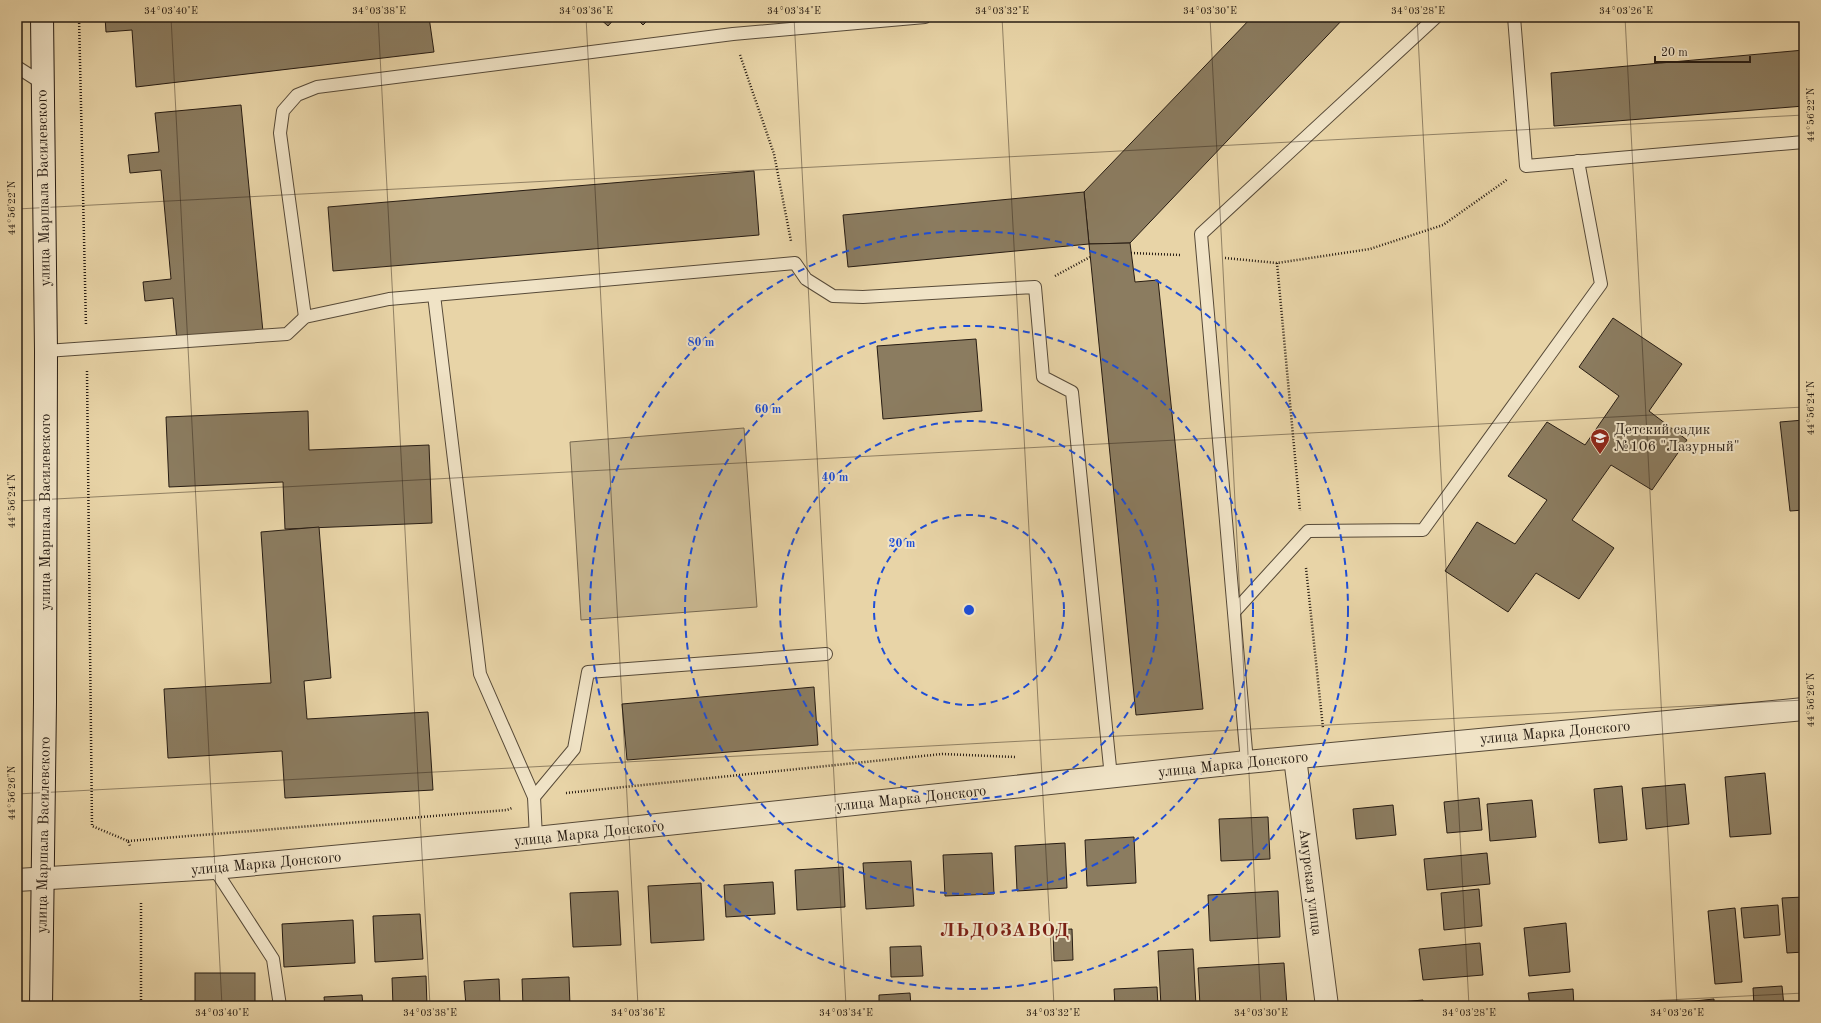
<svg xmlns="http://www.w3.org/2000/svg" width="1821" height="1023" font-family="'Old Standard TT',serif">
<rect width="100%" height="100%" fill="#e8d4a7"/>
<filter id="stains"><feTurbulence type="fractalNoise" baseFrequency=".005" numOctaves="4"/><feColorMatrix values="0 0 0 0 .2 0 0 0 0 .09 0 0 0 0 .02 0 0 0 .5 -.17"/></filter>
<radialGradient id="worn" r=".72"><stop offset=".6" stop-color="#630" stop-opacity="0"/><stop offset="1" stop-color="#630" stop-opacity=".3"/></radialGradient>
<g fill="#c7b58e" stroke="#776850">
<polygon points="744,428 757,607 581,620 570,442"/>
<polygon points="19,944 20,1006 17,1006 17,945"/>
</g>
<g fill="#8b7c60" stroke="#271c13">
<polygon points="105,17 429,17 434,52 136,87 132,30 106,32"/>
<polygon points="598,17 616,17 608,26"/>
<polygon points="635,17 651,17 643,25"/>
<polygon points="1252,17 1345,17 1130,243 1089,244 1084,192"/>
<polygon points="1804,50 1804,106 1554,126 1551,73"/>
<polygon points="241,105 263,332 177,341 173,298 145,301 143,282 171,279 161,170 130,173 128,155 159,152 155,113"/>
<polygon points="754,171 759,235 333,271 328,207"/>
<polygon points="1084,192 1089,244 848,267 843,215"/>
<polygon points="1130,243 1135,282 1158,280 1203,709 1136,715 1089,244"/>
<polygon points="1613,318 1682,364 1649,411 1687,440 1652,490 1611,465 1572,520 1614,548 1579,599 1536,573 1508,612 1445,571 1477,522 1515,544 1547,500 1508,476 1547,422 1585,445 1619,396 1579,367"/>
<polygon points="976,339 982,411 883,419 877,346"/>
<polygon points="308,411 309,450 429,445 432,523 285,529 283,482 169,487 166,417"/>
<polygon points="1804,420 1804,510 1790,511 1780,422"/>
<polygon points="319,527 331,678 304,681 307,719 428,712 433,790 285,798 282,751 168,758 164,689 271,683 261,532"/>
<polygon points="814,687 818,745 627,760 622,704"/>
<polygon points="1765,773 1771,834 1730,837 1725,777"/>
<polygon points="1685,784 1689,824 1646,829 1642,788"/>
<polygon points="1622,786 1627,840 1599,843 1594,789"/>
<polygon points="1479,798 1482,830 1447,833 1444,802"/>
<polygon points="1532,800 1536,837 1490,841 1487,804"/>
<polygon points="1393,805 1396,835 1356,839 1353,809"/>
<polygon points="1268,817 1270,859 1221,861 1219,819"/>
<polygon points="1134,837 1136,883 1087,886 1085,840"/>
<polygon points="1065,843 1067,888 1017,891 1015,846"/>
<polygon points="992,853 994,894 945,896 943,855"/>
<polygon points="1487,853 1490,884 1427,890 1424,859"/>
<polygon points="911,861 914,906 866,909 863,863"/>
<polygon points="843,867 845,907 797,910 795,870"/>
<polygon points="773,882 775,914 726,917 724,885"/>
<polygon points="701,883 704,940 651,943 648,886"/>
<polygon points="1479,889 1482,926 1444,930 1441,893"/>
<polygon points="618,891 621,945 573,947 570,893"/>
<polygon points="1278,891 1280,937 1210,941 1208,895"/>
<polygon points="1804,897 1804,952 1787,953 1782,898"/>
<polygon points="1778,905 1780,935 1744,938 1741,908"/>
<polygon points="1735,908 1742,982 1715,984 1708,911"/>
<polygon points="420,914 423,959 375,962 373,916"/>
<polygon points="353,920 355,963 284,967 282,924"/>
<polygon points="1566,923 1570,972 1529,976 1524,928"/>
<polygon points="1072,929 1073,960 1054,961 1053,930"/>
<polygon points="1480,943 1483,975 1423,980 1419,949"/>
<polygon points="921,946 923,976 891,977 890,947"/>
<polygon points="1193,949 1196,1006 1161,1006 1158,951"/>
<polygon points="1284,963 1287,1006 1200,1006 1198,968"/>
<rect x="195" y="973" width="60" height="33"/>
<polygon points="426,976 427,1006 393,1006 392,978"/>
<polygon points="569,977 570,1006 523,1006 522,979"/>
<polygon points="499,979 500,1006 466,1006 464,981"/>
<polygon points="1782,986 1784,1006 1754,1006 1753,988"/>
<polygon points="1157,987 1158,1006 1115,1006 1114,989"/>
<polygon points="1573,989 1574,1006 1530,1006 1528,993"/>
<polygon points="910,993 911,1006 879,1006 879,995"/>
<polygon points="362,995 363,1006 325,1006 324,997"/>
<polygon points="1714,999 1714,1006 1665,1006 1665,1004"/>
<polygon points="1423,1000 1423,1006 1379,1006 1379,1004"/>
</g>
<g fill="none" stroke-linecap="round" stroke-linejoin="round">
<g stroke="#574a38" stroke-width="14">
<g id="lane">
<polyline points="1514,17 1526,166 1804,142"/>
<polyline points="17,67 42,83"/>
<polyline points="434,295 480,674 534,797 536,838"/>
<polyline points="305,317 280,133 283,111 297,95 317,87 733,34 925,17"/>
<polyline points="46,351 287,334 305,317 389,299 795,263 806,279 833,296 863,297 1035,287 1043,377 1072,392 1111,777"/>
<polyline points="1235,611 1308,531 1423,530 1601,284 1578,161"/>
<polyline points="1247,762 1201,234 1436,17"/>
<polyline points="534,797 574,749 588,672 826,654"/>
<polyline points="214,868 273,959 280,1006"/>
</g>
</g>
<g stroke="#574a38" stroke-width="24">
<g id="street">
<polyline points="1295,758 1327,1006"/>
<polyline points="17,880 214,868 536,838 1247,762 1804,709"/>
</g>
</g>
<g stroke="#271c13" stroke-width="24">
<polyline id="secondary" points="41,1006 45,702 46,351 42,17"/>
</g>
<g stroke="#271c13" stroke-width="2.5" stroke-dasharray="1 2" stroke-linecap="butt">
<polyline points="79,17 86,326"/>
<polyline points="740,55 774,154 791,241"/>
<polyline points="1131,253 1180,255"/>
<polyline points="1225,258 1277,263 1370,249 1443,225 1508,179"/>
<polyline points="1277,263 1300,511"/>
<polyline points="1055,276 1090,257"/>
<polyline points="87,371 92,826 128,841 130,846"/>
<polyline points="1306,568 1323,728"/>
<polyline points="566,793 942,754 1015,757"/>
<polyline points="128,841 507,810 512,808"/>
<polyline points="141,1006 141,901"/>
</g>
<use href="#lane" stroke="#f0e3c6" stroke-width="12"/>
<use href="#street" stroke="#f0e3c6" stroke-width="22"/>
<use href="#secondary" stroke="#f0e3c6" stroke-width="22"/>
</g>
<path fill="none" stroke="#271c13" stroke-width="1" stroke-opacity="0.45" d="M 171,17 L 222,1006M 378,17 L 430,1006M 586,17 L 638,1006M 794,17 L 846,1006M 1002,17 L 1054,1006M 1210,17 L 1261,1006M 1417,17 L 1469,1006M 1625,17 L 1677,1006M 17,209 L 1804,115M 17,501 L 1804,407M 17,794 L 1804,700M 1550,1006 L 1804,993"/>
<g fill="none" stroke="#1d4ed8" stroke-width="2" stroke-dasharray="7 5">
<circle cx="969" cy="610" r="95"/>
<circle cx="969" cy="610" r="189"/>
<circle cx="969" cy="610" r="284"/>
<circle cx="969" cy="610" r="379"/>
</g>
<defs>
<g id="school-pin" transform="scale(1)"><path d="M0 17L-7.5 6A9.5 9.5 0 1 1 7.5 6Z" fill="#8f2418" stroke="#f0e3c6"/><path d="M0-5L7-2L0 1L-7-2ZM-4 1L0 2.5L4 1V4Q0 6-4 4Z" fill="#fff"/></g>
</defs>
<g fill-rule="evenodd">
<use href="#school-pin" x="1600" y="438"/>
</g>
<g text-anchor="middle" stroke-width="4" stroke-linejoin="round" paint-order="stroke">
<g font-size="15" fill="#271c13" stroke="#f0e3c6">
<text transform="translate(43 188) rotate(-91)" y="5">улица Маршала Василевского</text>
<text transform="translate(45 512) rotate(-90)" y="5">улица Маршала Василевского</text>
<text transform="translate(1555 732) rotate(-5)" y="5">улица Марка Донского</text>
<text transform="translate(1233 764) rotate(-6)" y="5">улица Марка Донского</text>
<text transform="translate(911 798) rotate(-6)" y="5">улица Марка Донского</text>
<text transform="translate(589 833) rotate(-6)" y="5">улица Марка Донского</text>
<text transform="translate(43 835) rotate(-89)" y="5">улица Маршала Василевского</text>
<text transform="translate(266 863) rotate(-5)" y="5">улица Марка Донского</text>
<text transform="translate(1311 882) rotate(83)" y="5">Амурская улица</text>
</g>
<g font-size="15" fill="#271c13" stroke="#f0e3c6" text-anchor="start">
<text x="1614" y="434">Детский садик<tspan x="1614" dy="17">№106 "Лазурный"</tspan></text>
</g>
<g font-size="19" font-weight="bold" letter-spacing="1" fill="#7a1f14" stroke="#f0e3c6">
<text x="1005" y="936">ЛЬДОЗАВОД</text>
</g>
</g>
<circle cx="969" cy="610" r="6" fill="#1d4ed8" stroke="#f0e3c6" stroke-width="2"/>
<g font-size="12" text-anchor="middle" font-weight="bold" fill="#1d4ed8" stroke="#f0e3c6" stroke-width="4" stroke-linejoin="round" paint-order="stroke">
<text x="701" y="346">80 m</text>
<text x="768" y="413">60 m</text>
<text x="835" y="481">40 m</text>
<text x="902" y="547">20 m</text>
</g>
<rect width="1821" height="1023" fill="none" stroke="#e8d4a7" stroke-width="44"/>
<path d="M1655 56v6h95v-6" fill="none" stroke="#271c13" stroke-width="2"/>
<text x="1661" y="56" font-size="12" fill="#271c13" stroke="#f0e3c6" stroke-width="3" paint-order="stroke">20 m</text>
<rect x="22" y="22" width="1777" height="979" fill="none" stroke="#271c13" stroke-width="1.5"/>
<g font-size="10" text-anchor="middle" fill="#271c13">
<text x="171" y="14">34°03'40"E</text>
<text x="379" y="14">34°03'38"E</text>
<text x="586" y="14">34°03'36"E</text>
<text x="794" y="14">34°03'34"E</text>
<text x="1002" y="14">34°03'32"E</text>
<text x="1210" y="14">34°03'30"E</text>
<text x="1418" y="14">34°03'28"E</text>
<text x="1626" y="14">34°03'26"E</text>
<text transform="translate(1810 115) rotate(-90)" y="4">44°56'22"N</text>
<text transform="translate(11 208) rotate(-90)" y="4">44°56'22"N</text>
<text transform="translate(1810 408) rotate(-90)" y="4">44°56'24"N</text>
<text transform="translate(11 501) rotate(-90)" y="4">44°56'24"N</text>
<text transform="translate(1810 700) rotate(-90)" y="4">44°56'26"N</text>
<text transform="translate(11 793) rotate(-90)" y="4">44°56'26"N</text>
<text x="222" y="1016">34°03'40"E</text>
<text x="430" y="1016">34°03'38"E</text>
<text x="638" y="1016">34°03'36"E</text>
<text x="846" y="1016">34°03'34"E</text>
<text x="1053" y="1016">34°03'32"E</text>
<text x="1261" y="1016">34°03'30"E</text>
<text x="1469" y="1016">34°03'28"E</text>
<text x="1677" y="1016">34°03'26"E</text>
</g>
<rect width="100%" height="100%" filter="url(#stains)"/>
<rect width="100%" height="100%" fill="url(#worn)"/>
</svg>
